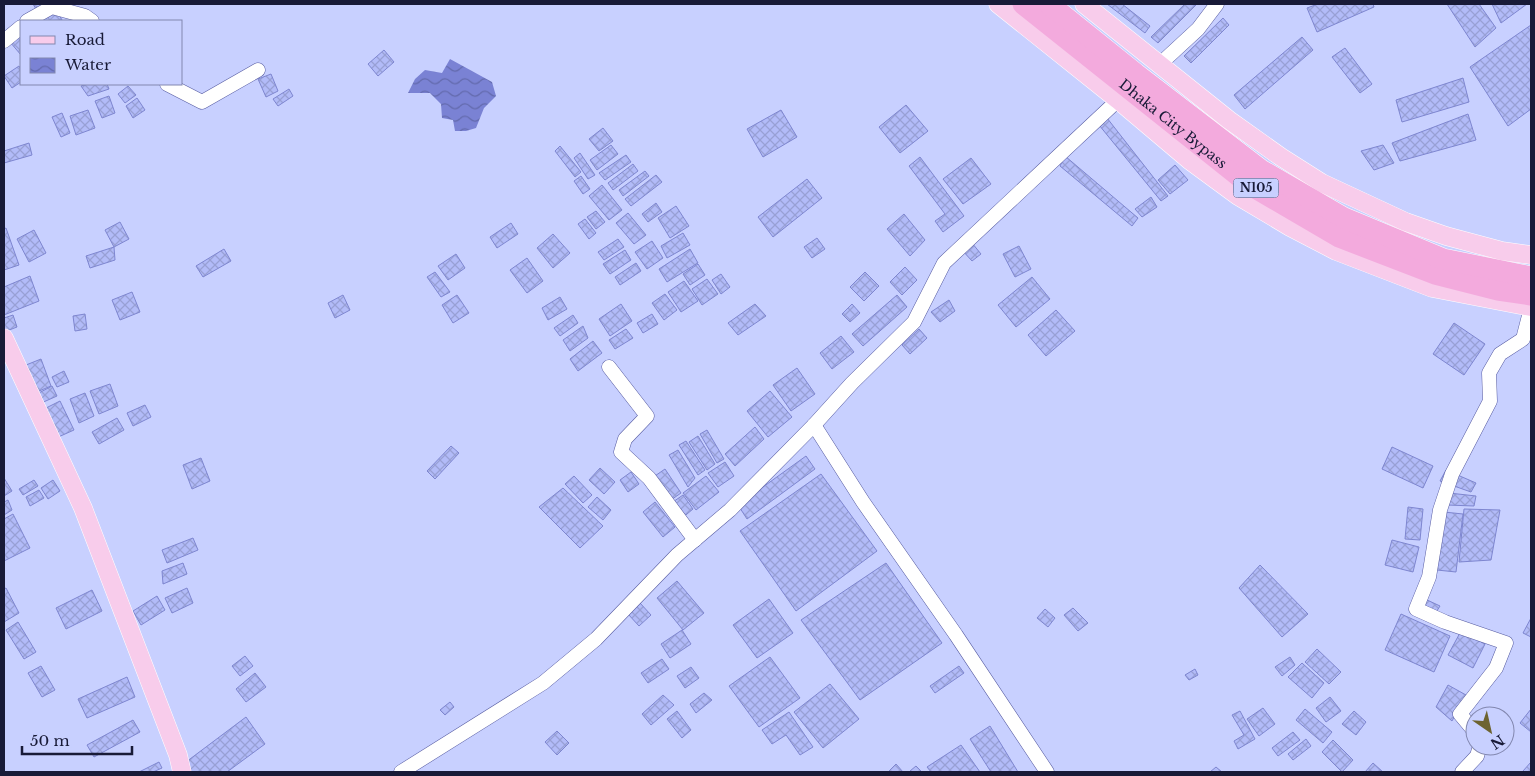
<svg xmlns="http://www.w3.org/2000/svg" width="1535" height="776" font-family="'Libre Baskerville',serif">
<defs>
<pattern id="water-waves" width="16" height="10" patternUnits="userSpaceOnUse" patternTransform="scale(1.25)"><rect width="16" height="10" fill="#7a82d4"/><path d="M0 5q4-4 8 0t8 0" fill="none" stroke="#636aad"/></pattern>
<pattern id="building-cross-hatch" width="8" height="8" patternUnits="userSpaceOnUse" patternTransform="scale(1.25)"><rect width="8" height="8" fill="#b2bbf8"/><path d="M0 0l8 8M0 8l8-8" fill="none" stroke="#98a0d5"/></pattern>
</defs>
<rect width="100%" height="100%" fill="#c8d0ff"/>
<polygon fill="url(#water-waves)" points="450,59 492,82 496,96 484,108 476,128 466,131 455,131 453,120 442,118 441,104 430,93 408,93 415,79 425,70 442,73"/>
<g fill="url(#building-cross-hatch)" stroke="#7e86d0">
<polygon points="33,4 53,4 62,20 43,21"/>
<polygon points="1107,4 1122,4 1150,26 1145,33"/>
<polygon points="1185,4 1196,5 1158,43 1151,37"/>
<polygon points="1318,4 1373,4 1374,7 1317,32 1307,8"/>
<polygon points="1447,4 1479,4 1496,28 1475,47"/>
<polygon points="1492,4 1527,4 1501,23"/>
<polygon points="1223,18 1229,25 1191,63 1184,56"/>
<polygon points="1531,25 1531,109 1508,126 1470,67"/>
<polygon points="21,32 21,55 10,42"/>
<polygon points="1302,37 1313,50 1245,109 1234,95"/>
<polygon points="1345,48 1372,84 1360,93 1332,57"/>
<polygon points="384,50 394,62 378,76 368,64"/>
<polygon points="19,66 21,70 21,82 12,88 4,76"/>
<polygon points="271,74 278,91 266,97 258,79"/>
<polygon points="1463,78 1469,102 1402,122 1396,100"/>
<polygon points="88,84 107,84 109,89 88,96 81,86"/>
<polygon points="128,86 136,95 125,103 118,94"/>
<polygon points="289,89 293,96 278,106 273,99"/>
<polygon points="109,96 115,113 102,118 95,101"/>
<polygon points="137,98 145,110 133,118 126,106"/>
<polygon points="906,105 928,131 900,153 879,127"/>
<polygon points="88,110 95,128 76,135 70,116"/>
<polygon points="781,110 797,137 763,157 747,129"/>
<polygon points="62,113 70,133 61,137 52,117"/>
<polygon points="1468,114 1476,140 1400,161 1392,143"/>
<polygon points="1107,118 1168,196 1161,201 1099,125"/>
<polygon points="603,128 613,141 599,151 589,139"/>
<polygon points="29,143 32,155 4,163 4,151"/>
<polygon points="611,145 618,154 597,170 590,160"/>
<polygon points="1383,145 1394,163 1374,170 1361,151"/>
<polygon points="560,146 581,172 575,177 555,151"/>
<polygon points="580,153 595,175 588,179 574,158"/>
<polygon points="626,155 631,162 605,180 599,173"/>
<polygon points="1065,156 1138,218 1132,226 1060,166"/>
<polygon points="920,157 964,216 943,232 935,221 945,214 909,166"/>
<polygon points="971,158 991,184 963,204 943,179"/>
<polygon points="633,164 638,171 613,190 608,183"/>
<polygon points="1175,165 1188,180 1170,194 1158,180"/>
<polygon points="645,171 649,176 623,196 619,190"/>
<polygon points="656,175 662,182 631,206 625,199"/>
<polygon points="581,176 590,189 583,194 574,181"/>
<polygon points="807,179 822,198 773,237 758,217"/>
<polygon points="602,185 622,210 609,220 589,196"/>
<polygon points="1151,197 1157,207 1142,217 1135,209"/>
<polygon points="656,203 662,212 648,222 642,214"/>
<polygon points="676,206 689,226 670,238 658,218"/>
<polygon points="596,211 605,222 596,229 587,217"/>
<polygon points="628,213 646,235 634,244 616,223"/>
<polygon points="904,214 925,240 910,256 887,229"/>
<polygon points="585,219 596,233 589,239 578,224"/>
<polygon points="120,222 129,239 114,247 105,230"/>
<polygon points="511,223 518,234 497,248 490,237"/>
<polygon points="6,228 19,265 4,270 4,229"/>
<polygon points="34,230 46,253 29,262 17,239"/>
<polygon points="683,233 690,245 667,258 661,246"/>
<polygon points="553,234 570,253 553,268 537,248"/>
<polygon points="817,238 825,249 812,258 804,247"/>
<polygon points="618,239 624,247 604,260 598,252"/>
<polygon points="652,241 663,258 647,269 635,252"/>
<polygon points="972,243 981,254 972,261 962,250"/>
<polygon points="1019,246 1031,269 1015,277 1003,254"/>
<polygon points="114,247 115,260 90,268 86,256"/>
<polygon points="224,249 231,261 203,277 196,266"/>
<polygon points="690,249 698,263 667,282 659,269"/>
<polygon points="625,250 631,260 610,274 603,264"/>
<polygon points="456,254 465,268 448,280 438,266"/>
<polygon points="527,258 543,281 527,293 510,270"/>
<polygon points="636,263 641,271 620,285 615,277"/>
<polygon points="698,264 705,275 690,285 683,274"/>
<polygon points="905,267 917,280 902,295 890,282"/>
<polygon points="435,272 450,292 441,297 427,277"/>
<polygon points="865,272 879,286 864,301 850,287"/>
<polygon points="721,274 730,287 721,294 712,280"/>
<polygon points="30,276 39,301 4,315 4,287"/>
<polygon points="1032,277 1050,299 1016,327 998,305"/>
<polygon points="707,279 718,294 702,305 692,289"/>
<polygon points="684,281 698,301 681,312 668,292"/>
<polygon points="132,292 140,312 120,320 112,300"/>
<polygon points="665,294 677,310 664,320 652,303"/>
<polygon points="343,295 350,310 335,318 328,303"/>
<polygon points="457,295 469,313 453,323 442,305"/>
<polygon points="897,295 907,307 863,346 852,334"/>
<polygon points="560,297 567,309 548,320 542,308"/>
<polygon points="949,300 955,311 940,322 931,312"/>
<polygon points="621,304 632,321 610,336 599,319"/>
<polygon points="755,304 766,316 738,335 728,323"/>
<polygon points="852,304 860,313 850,322 842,314"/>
<polygon points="1056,310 1075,331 1046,356 1028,335"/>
<polygon points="85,314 87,329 75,331 73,316"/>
<polygon points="652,314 658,324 643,333 637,323"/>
<polygon points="13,315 17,327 4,332 4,318"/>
<polygon points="573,315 578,323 560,336 554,328"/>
<polygon points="1454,323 1485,344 1464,375 1433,354"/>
<polygon points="583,326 588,338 570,351 563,340"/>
<polygon points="626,329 633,338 615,349 609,340"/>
<polygon points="919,329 927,338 910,354 902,345"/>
<polygon points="841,336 854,352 832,369 820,353"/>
<polygon points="593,341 602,353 578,371 570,359"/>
<polygon points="41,359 51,386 32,394 21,367"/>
<polygon points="797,368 815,394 791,411 773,385"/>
<polygon points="64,371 69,382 57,387 52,377"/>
<polygon points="110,384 118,406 99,414 90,391"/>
<polygon points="52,386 57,396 39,404 35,395"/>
<polygon points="770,391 792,417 768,437 747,411"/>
<polygon points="85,393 94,416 79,423 70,399"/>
<polygon points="60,401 74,430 56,438 42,410"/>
<polygon points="145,405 151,417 133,426 127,413"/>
<polygon points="117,418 124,430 99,444 92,432"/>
<polygon points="755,427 764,439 735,466 725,454"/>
<polygon points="707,430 724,459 717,463 700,434"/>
<polygon points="698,436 715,464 707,470 689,442"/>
<polygon points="686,441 705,470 698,475 679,445"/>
<polygon points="451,446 459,453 435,479 427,471"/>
<polygon points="1392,447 1433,466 1423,488 1382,469"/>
<polygon points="678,450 695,478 688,487 669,455"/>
<polygon points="806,456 815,469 747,519 738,505"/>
<polygon points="201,458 210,481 192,489 183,465"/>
<polygon points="725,462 734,476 718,487 708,473"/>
<polygon points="600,468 615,482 604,494 589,480"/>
<polygon points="665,469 681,493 668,502 652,478"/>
<polygon points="1446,470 1476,483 1471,492 1440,481"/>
<polygon points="631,472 639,484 628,492 620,480"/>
<polygon points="821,474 877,551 796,611 740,531"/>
<polygon points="574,476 592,495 583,503 565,484"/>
<polygon points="706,476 719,492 696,510 683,493"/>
<polygon points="4,478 12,491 4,496"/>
<polygon points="34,480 38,486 23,495 19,489"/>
<polygon points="53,480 60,491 48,499 41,488"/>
<polygon points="563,488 603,526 580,548 539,507"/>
<polygon points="39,490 44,498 30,506 26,497"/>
<polygon points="1449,493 1476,496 1474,506 1447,505"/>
<polygon points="683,495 693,509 681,519 670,504"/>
<polygon points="597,497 611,510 603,520 588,507"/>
<polygon points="8,500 12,510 4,515 4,502"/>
<polygon points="655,502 675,527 663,537 643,512"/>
<polygon points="1408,507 1423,509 1420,540 1405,539"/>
<polygon points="1464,509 1500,510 1491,560 1459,562"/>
<polygon points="1444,512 1463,514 1456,572 1437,570"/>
<polygon points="13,514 30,548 4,561 4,519"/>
<polygon points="193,538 198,550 167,563 162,550"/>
<polygon points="1392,540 1419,547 1413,572 1385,565"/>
<polygon points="183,563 187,574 163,584 162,571"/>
<polygon points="886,563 942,643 860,700 801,620"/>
<polygon points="1260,565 1308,614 1282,637 1239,588"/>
<polygon points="677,581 704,613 683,630 657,598"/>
<polygon points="6,588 19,613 4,622 4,589"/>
<polygon points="187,588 193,603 172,613 165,598"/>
<polygon points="92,590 102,611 66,629 56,608"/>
<polygon points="157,596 165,610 141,625 133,611"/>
<polygon points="769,599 793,633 757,658 733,625"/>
<polygon points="1425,599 1440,606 1435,614 1421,607"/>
<polygon points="640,603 651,615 639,626 628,614"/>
<polygon points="1073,608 1088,623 1078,631 1064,615"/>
<polygon points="1045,609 1055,618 1048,627 1037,618"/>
<polygon points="1401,614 1450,636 1434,672 1385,650"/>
<polygon points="1531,618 1531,637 1523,633"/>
<polygon points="18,622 36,652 24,659 6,630"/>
<polygon points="682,630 691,644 670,658 661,644"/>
<polygon points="1461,631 1485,644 1473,668 1448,655"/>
<polygon points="1317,649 1341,672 1329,684 1305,662"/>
<polygon points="245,656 253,666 240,676 232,666"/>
<polygon points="770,657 800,698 759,727 729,686"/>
<polygon points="1290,657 1295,665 1282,676 1275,667"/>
<polygon points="662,659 669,669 648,683 641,673"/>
<polygon points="1302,663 1324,683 1312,698 1288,677"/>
<polygon points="41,666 55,690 42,697 28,673"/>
<polygon points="959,666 964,673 935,693 930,686"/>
<polygon points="691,667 699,678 685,688 677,676"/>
<polygon points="1195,669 1198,675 1189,680 1185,675"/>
<polygon points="255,673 266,687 246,702 236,689"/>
<polygon points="127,677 135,697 87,718 78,699"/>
<polygon points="830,684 859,719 823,748 794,712"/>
<polygon points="1448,685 1466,695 1452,721 1436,707"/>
<polygon points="704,693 712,700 696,713 690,704"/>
<polygon points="663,695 674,705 651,725 642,714"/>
<polygon points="1330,697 1341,711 1326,722 1316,708"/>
<polygon points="450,702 454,707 445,715 440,710"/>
<polygon points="1263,708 1275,724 1259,736 1247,719"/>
<polygon points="1305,709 1332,732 1323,743 1296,720"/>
<polygon points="1531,709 1531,732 1520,723"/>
<polygon points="677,711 691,730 682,738 667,719"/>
<polygon points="1240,711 1255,739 1238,749 1234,741 1244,735 1232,715"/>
<polygon points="1354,711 1366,722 1356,735 1342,724"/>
<polygon points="789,712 813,747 800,755 786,735 772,744 762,730"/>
<polygon points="246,717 265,744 227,772 189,772 186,762"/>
<polygon points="133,720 140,732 94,757 87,745"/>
<polygon points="990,726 1018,772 991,772 970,739"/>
<polygon points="557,731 569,743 557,755 545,742"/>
<polygon points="1293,732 1300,740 1278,756 1272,748"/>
<polygon points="1306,739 1311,746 1293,760 1288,754"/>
<polygon points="1333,740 1353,760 1342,772 1322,752"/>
<polygon points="961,745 980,772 931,772 927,767"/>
<polygon points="159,762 162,768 153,772 139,772"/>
<polygon points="1531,762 1531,772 1524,772 1523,771"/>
<polygon points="1373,763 1383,772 1365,772"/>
<polygon points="896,764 903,772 888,772"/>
<polygon points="916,766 922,772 911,772 910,771"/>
<polygon points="1216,767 1222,772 1210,772"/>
</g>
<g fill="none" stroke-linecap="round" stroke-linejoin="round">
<g stroke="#575ca2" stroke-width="15">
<g id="minor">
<polyline points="27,21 52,7 85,16 92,21"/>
<polyline points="4,41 21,27"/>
<polyline points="1159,65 1198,29 1217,4"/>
<polyline points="167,84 202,102 258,70"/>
<polyline points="609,367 647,416 625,439 621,452 649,478 695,540"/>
<polyline points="814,425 863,502 956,635 1047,772"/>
<polyline points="1475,732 1460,714 1496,668 1506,643 1445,622 1416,609 1429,577 1440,510 1452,474 1490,401 1489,373 1500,354 1523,339 1531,308"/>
<polyline points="401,772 543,683 596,639 677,555 730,510 814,425 852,383 914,322 944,263 1118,100"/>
<polyline points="1462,772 1477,756 1480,746"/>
</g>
</g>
<g stroke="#fff" stroke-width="19">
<g id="major">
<polyline points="998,4 1118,100 1189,160 1238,196 1290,227 1336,251 1432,288 1531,307"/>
<polyline points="1084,4 1229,120 1281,157 1322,183 1406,222 1446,236 1502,251 1531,255"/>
<polyline points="4,338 83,508 178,755 182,772"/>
</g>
</g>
<g stroke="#fff" stroke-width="22">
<g id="highway">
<path id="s1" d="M 1023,4 L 1250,185 L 1339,237 L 1435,274 L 1498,290 L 1531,295"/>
<polyline points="1049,4 1136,74 1261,170 1344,218 1443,259 1531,277"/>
</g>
</g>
<use href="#minor" stroke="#fff" stroke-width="14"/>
<use href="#major" stroke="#f8cceb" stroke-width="18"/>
<use href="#highway" stroke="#f3aadd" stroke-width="21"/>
</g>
<g text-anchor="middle" stroke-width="5" stroke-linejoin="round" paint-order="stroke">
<rect fill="#c8d0ff" stroke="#4d5173" stroke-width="1" x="1233.5" y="178.5" width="45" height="19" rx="4"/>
<g font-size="12" font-weight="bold" fill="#181a37">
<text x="1256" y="192">N105</text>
</g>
<g font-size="14" fill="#181a37" stroke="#c8d0ff">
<text dy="5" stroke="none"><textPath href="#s1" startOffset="192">Dhaka City Bypass</textPath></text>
</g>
</g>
<rect width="1535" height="776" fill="none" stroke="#181a37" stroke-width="10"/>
<rect x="20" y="20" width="162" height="65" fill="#c8d0ff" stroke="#8287af"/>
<rect x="30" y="36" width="25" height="8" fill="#f8cceb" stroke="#8287af"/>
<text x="65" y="45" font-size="15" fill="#181a37">Road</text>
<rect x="30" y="58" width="25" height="15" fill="url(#water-waves)" stroke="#8287af"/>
<text x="65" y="70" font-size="15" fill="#181a37">Water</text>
<g transform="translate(1490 731) rotate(146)"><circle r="24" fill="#c8d0ff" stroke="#8287af"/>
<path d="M0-4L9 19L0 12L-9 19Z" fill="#6d6330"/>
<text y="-8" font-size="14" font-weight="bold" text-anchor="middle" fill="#181a37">N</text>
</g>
<path d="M22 746v8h110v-8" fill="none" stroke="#181a37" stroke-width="2.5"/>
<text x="30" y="746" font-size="15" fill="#181a37" stroke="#c8d0ff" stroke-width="4" paint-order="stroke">50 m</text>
</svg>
